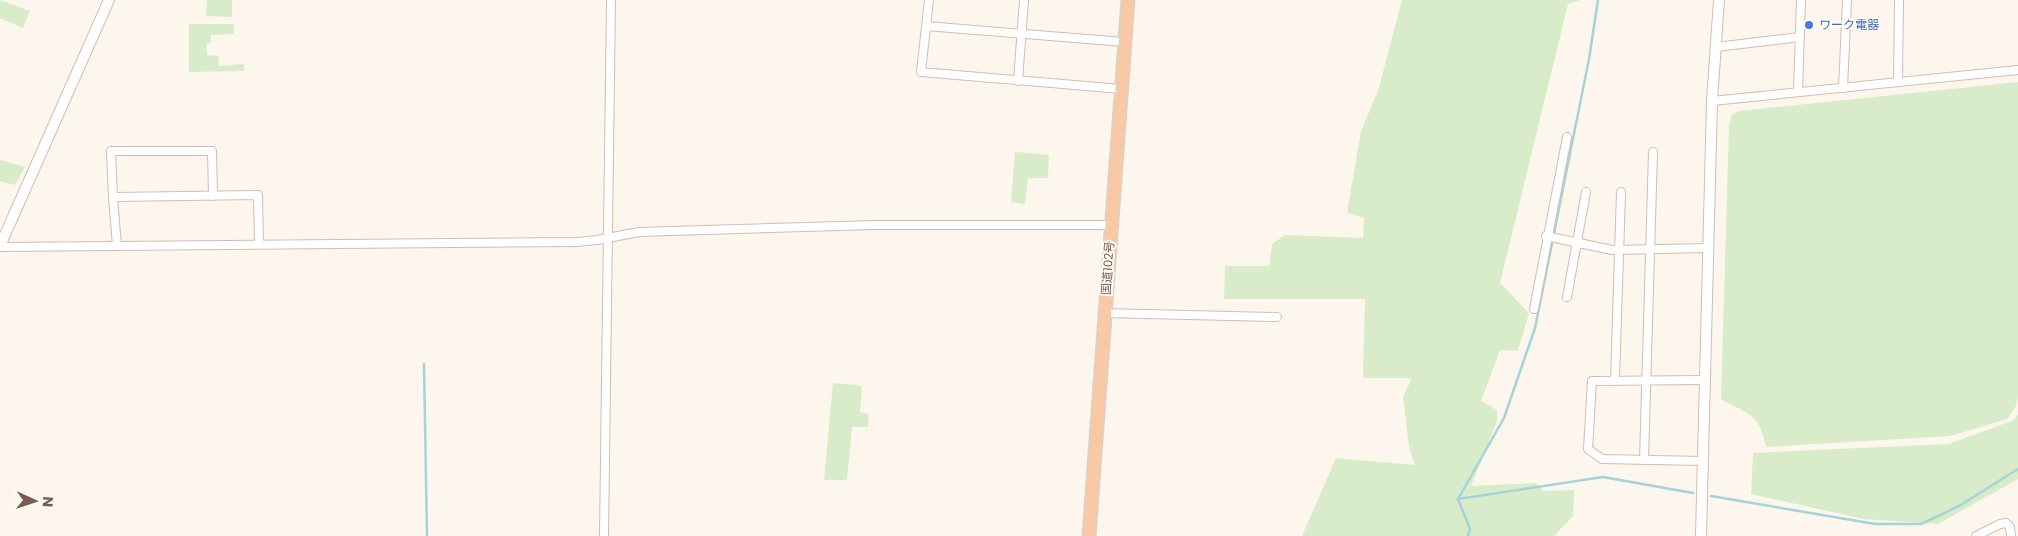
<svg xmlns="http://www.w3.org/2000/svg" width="2018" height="536" font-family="Poppins,'Noto Sans JP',sans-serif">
<rect width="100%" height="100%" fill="#fdf6ec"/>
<g fill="#d8ecc9">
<polygon points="0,0 30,11 23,28 0,18"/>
<polygon points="207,0 232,0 232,17 206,16"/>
<polygon points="1402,0 1580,0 1568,4 1500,283 1529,313 1518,351 1500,350 1481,401 1497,410 1497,421 1471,486 1536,483 1543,491 1574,490 1573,516 1554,536 1302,536 1336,458 1415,465 1409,447 1403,397 1412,378 1363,378 1365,299 1224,299 1225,266 1269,266 1272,244 1285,235 1363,238 1364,218 1347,213 1361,131 1378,91"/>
<polygon points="189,24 234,24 234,34 211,35 211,43 206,44 207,55 218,56 219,66 244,64 244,71 189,72"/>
<path d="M 2018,82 L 2018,398 L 2015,408 L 2007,419 L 1950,436 L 1766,447 C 1760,415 1749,413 1721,400 L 1729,125 L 1732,115 L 1739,111 Z"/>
<polygon points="1015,152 1049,155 1048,178 1028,178 1025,204 1011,202"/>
<polygon points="0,160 25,167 15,185 0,181"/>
<polygon points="833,383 859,385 862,387 860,412 869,414 868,427 852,427 847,480 824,480"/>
<polygon points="2018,414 2018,479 1938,524 1864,519 1751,494 1753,453 1949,444 2014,420"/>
</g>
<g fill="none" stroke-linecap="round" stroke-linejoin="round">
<g stroke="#a5d3da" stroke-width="2.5">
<polyline points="424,364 427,536"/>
<polyline points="1711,496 1875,524 1921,524 1959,506 2018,469"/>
<polyline points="1458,499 1603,477 1693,493"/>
<polyline points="1468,536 1470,529 1458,499 1504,418 1535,328 1589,59 1598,0"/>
</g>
<g stroke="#d1beb0" stroke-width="10">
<g id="minor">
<polyline points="929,0 921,72 1121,89"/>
<polyline points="926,26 1124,42"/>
<polyline points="1716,47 1800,37"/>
<polyline points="1018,81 1024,0"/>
<polyline points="1898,81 1899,0"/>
<polyline points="1843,88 1847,0"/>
<polyline points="1798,92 1801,0"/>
<polyline points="1712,101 2018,70"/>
<polyline points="113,197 111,151 212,151 213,196"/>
<polyline points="1546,236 1612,250 1708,248"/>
<polyline points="117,246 113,197 258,195 259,244"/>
<polyline points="0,247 577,242 597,240 639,232 873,225 1111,225"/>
<polyline points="1567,297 1586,192"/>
<polyline points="1534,309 1567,137"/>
<polyline points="1104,313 1277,317"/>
<polyline points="1615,381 1621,192"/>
<polyline points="1644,460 1653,152"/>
<polyline points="1703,461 1602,459 1588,449 1592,381 1705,380"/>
<polyline points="604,536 611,0"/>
<polyline points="1976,536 2000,524 2006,523 2010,527 2011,536"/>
</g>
</g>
<g stroke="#d1beb0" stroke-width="12">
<g id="tertiary">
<polyline points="0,246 109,0"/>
<polyline points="1701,536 1712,101 1719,0"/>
</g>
</g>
<g stroke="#dad1cd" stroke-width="15">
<polyline id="trunk" points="1089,536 1128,0"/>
</g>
<use href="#minor" stroke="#fff" stroke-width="8"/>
<use href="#tertiary" stroke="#fff" stroke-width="10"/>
<use href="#trunk" stroke="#f9c8a4" stroke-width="12"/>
</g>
<circle fill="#3f7fe0" stroke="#fffaf3" stroke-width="2" cx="1809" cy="25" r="5"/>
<g text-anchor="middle" stroke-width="4" stroke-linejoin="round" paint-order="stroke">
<g font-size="12" fill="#366cbe" stroke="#fffaf3" text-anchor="start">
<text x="1819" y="29">ワーク電器</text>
</g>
<g font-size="12" fill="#7a5c4d" stroke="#fffaf3">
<text transform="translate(1108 268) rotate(-86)" y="4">国道102号</text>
</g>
</g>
<g transform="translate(35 501) rotate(93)" stroke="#fffaf3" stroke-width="4" paint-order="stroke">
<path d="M0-4L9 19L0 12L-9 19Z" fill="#7a5c4d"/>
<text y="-8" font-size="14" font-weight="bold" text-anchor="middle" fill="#7a5c4d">N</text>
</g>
</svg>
